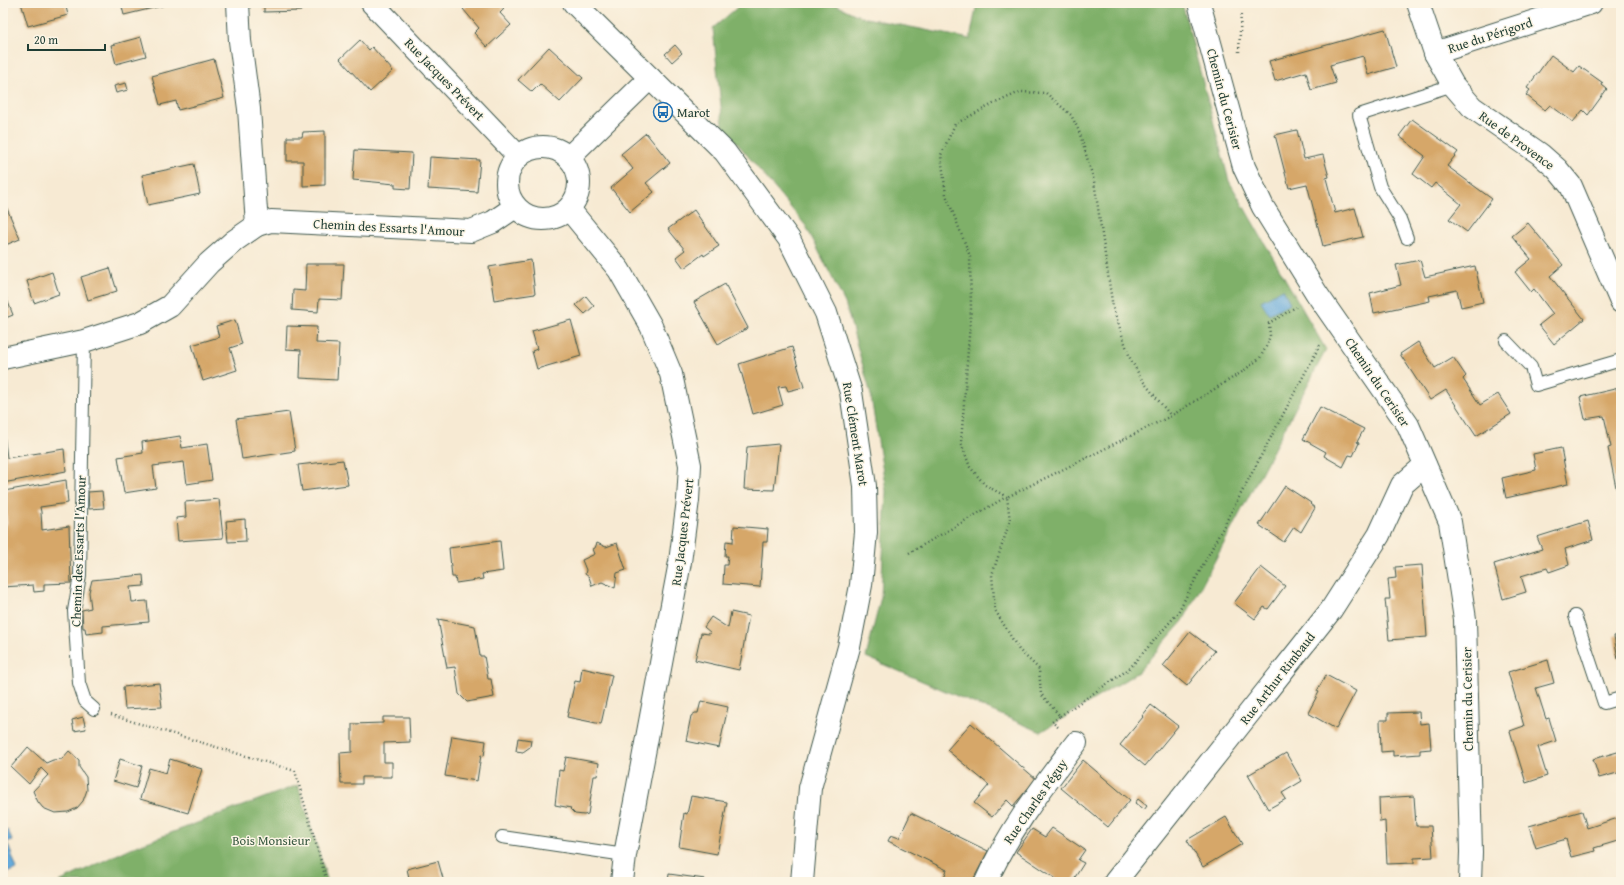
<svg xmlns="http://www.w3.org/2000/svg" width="1624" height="885" font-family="'Gentium Book Plus',serif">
<rect width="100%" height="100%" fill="#fcf5e5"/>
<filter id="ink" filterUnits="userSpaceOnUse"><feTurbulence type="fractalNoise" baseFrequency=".025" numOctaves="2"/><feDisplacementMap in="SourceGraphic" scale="8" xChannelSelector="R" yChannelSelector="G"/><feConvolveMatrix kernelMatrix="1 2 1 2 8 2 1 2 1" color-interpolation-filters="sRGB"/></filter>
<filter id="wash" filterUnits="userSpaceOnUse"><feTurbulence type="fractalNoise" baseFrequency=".012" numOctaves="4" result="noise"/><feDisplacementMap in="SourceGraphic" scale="16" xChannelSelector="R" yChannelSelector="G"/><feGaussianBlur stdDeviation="0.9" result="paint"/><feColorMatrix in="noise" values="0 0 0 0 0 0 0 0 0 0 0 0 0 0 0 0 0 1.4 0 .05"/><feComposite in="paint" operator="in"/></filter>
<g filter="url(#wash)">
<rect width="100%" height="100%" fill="#f7ead3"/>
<g fill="#7fb069" stroke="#4f764e">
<polygon points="740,3 832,3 861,17 970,39 977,3 1182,3 1229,181 1326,350 1183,621 1138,672 1041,732 866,657 881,597 886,491 870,391 845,303 806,226 723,126 713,28 739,6"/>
<polygon points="298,785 328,882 59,882 131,848"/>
</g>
<g fill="#66aadb" stroke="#427488">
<polygon points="1283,289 1290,303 1269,314 1261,301"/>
<polygon points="8,830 12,840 7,842 17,869 3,874 3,832"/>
</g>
<g id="blocks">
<g fill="#d6a769">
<polygon points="21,3 65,3 68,15 28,26"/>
<polygon points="121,3 170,3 170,4 124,15"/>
<polygon points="264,3 300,3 301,11 264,12"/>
<polygon points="469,3 498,3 504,9 500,13 511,25 487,47 474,33 479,28 463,9"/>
<polygon points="1385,29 1396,67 1368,75 1363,56 1330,65 1336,83 1311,90 1306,72 1275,81 1269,61"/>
<polygon points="141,37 146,56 116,64 111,45"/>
<polygon points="360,40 369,50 372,47 393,71 370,92 340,59"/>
<polygon points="675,45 682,53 672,62 665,54"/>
<polygon points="549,47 583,78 560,102 540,84 532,92 518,80"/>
<polygon points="1551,55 1574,72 1579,66 1603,83 1602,85 1607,89 1588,115 1583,110 1573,122 1550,105 1545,110 1526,95 1530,90 1527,88"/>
<polygon points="214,59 224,98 178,110 176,101 160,105 152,76"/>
<polygon points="126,83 128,90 116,93 114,86"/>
<polygon points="1412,119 1458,152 1447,166 1492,199 1467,232 1449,219 1461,204 1435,183 1431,188 1413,174 1425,156 1399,136"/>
<polygon points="1297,130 1304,159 1323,155 1329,177 1326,178 1335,213 1355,208 1363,237 1323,246 1307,184 1289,188 1275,135"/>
<polygon points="325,131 325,185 303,186 303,161 287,161 287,137 302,137 303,132"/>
<polygon points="646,133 670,163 646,183 654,192 630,212 611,188 633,169 621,154"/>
<polygon points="355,150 412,153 410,189 395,188 395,184 353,180"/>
<polygon points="430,157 480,160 477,192 428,189"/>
<polygon points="194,164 200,194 148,205 142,175"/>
<polygon points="3,204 5,204 20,239 3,246"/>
<polygon points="694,210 719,246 704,256 703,254 684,268 676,257 685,250 668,229"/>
<polygon points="1528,223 1563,265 1550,276 1584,319 1554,344 1539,325 1553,314 1534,289 1531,292 1515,272 1531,259 1512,236"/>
<polygon points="531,260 535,294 494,300 489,267"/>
<polygon points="1420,260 1425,277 1475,266 1483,302 1461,307 1457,290 1429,296 1430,301 1374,313 1370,293 1401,285 1396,265"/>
<polygon points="306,264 344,264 342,300 319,299 318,312 292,310 293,290 305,291"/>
<polygon points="110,268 117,291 88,300 81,277"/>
<polygon points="52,272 59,294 34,303 27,281"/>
<polygon points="725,284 748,328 718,344 694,302"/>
<polygon points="3,289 13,315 3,319"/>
<polygon points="586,296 594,306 585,314 576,305"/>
<polygon points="235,320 242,344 230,348 237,370 203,381 192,345 219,337 216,326"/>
<polygon points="571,320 581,356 537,369 532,351 537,349 532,331"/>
<polygon points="287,326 317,327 316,343 339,344 337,380 300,378 301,350 286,349"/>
<polygon points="1418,342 1435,368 1453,357 1466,376 1463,379 1480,405 1498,394 1511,414 1476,436 1446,390 1430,400 1400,354"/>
<polygon points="792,347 804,387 788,391 786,386 778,387 783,405 753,414 739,364"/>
<polygon points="1619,388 1621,399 1621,502 1619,502 1608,448 1611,447 1604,416 1585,419 1580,397"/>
<polygon points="1320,407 1364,429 1357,442 1359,443 1353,456 1349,455 1343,467 1324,456 1326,452 1303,439"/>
<polygon points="289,412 295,451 242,459 236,419"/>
<polygon points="3,425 7,458 64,449 66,471 3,483"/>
<polygon points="180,436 182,448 207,444 212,480 187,484 184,462 153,466 156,488 124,493 118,457 143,453 142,442"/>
<polygon points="779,444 774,490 744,489 747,447"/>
<polygon points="1561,448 1568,484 1506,498 1502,478 1536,470 1533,454"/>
<polygon points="343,460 348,485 302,491 298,465"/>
<polygon points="66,480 68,503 40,507 41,512 42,530 69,526 71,583 44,584 44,591 34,592 33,585 3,587 3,525 7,524 4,491"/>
<polygon points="1285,486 1311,503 1310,504 1315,508 1301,532 1294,527 1284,542 1259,525"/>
<polygon points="102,491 104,508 89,509 88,492"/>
<polygon points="219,499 223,538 178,541 176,518 186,517 185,502"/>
<polygon points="245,519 246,541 228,542 226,521"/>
<polygon points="1588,521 1593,540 1565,549 1569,565 1549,572 1547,568 1521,576 1526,592 1503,599 1494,564 1542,549 1537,537"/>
<polygon points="734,526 768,529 767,542 763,542 760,587 723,584 724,565 727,565 728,556 725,556 726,541 733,542"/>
<polygon points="500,541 503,571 482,574 483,579 456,583 455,577 452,577 449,548"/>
<polygon points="597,543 606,547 617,543 626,570 617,573 615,588 602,582 592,586 589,577 585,574 586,570 582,560 595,554 593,549 595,548"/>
<polygon points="1422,565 1427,637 1389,640 1385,599 1390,599 1388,579 1396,578 1395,567"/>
<polygon points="1261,567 1285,586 1268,609 1264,607 1255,619 1234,603"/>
<polygon points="143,575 144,586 130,587 132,602 147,601 149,622 103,626 103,632 86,634 85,628 83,628 82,610 91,608 89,592 92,580"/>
<polygon points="731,612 749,616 739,670 695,660 701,633 709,634 711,633 704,627 711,617 728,628"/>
<polygon points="438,619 475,626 480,656 484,656 488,679 491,679 494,697 467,702 459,694 455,667 447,668"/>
<polygon points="1190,632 1215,651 1187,686 1163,666"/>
<polygon points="1621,635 1621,658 1618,659 1614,636"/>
<polygon points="1548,660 1554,683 1536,688 1546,719 1549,718 1556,741 1538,747 1547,776 1526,783 1510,731 1524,726 1508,672"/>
<polygon points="582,668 612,675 601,724 567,717 575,681 580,682"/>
<polygon points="1326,675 1356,691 1336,729 1308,713 1319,692 1317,691"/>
<polygon points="159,683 162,707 125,709 123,687"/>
<polygon points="701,701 728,707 719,748 686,741 691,716 695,713 698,713"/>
<polygon points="1151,705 1178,726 1145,766 1120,745 1143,717 1142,716"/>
<polygon points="1419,712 1420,724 1429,723 1431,749 1420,750 1420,754 1393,756 1393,751 1381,752 1380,720 1388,720 1388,713"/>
<polygon points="83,717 86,729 74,731 72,720"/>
<polygon points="383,717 409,717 410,742 384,743 384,762 392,762 392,777 362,777 362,784 341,784 340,753 352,752 352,724 383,723"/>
<polygon points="971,723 1036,779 1013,806 1007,800 992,817 974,803 989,785 947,750"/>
<polygon points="452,736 486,741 484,756 481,755 477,781 445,776"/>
<polygon points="518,738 531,740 530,747 523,752 516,751"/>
<polygon points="28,747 46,763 53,760 62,759 69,751 79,760 79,767 86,777 87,790 83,801 77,808 68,812 55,813 43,808 38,802 33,791 48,775 41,768 29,784 11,767"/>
<polygon points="1621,751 1621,772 1599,778 1593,759"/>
<polygon points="1286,753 1302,781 1282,793 1286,799 1268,809 1248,775"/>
<polygon points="566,757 599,763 597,776 594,776 588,814 584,815 575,814 570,809 571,808 555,805 559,770 563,771"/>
<polygon points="120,759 142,766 136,788 113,781"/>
<polygon points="170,759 202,769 188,813 140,799 149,768 166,773"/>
<polygon points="1083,760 1130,800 1108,827 1061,788"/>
<polygon points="691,796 727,802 717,854 679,847 684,813 687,814"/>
<polygon points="1414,796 1416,826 1431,826 1433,857 1414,858 1414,863 1387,864 1385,821 1380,822 1379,798"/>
<polygon points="1138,799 1147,806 1144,810 1135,803"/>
<polygon points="1582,811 1587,828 1621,817 1621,840 1594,848 1595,851 1571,857 1566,839 1536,848 1529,826"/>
<polygon points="911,813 988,851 972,882 964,879 963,882 942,882 947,870 888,841 891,835 899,838"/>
<polygon points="1226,817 1242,844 1203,867 1187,840"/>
<polygon points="1052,828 1085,850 1078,860 1084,863 1072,882 1061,882 1016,852 1032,829 1045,837"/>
<polygon points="438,861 444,882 410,882 407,869"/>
<polygon points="669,874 705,879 705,882 668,882"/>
</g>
</g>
</g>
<g filter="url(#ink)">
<use href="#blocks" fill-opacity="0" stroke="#3f574c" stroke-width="1"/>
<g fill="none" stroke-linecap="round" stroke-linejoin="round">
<g stroke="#3f574c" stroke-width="14">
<g id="lane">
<polyline points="1407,238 1400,219 1380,187 1359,115 1453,85"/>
<polyline points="84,341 80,575 74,611 79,683 85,701 94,709"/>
<polyline points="1506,341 1531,367 1536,385 1621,360"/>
<polyline points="1575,616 1604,703 1621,698"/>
<polyline points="502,837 625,855"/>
</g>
</g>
<g stroke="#3f574c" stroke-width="24">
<g id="street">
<polyline points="238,3 240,41 249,109 257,225"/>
<polyline points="372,3 518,156"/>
<polyline points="1199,3 1244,167 1263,207 1317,294 1408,425 1450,522 1465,619 1471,852 1470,882"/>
<polyline points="1418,3 1435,53 1453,85 1472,107 1540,154 1557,169 1571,186 1621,302"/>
<polyline points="1435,53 1591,3"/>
<circle cx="543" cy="183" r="36"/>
<polyline points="569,157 650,78"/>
<polyline points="569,209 619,270 651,326 671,374 690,465 688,500 680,562 625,855 622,882"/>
<polyline points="3,358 84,341 140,323 170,306 209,263 234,241 257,225 271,221 471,231 493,222 515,207"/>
<path d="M 986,882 C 1009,830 1042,788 1076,743"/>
<polyline points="1115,882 1331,610 1379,535 1402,485 1425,465"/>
</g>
</g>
<g stroke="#3f574c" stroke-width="24">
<polyline id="secondary" points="574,3 725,152 789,239 826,313 851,392 865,486 866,532 861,585 849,647 810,788 802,882"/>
</g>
<g stroke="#3f574c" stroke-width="2.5" stroke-dasharray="1 3" stroke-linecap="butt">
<polyline points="1239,52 1241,12"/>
<polyline points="1007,497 985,485 970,467 961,443 971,309 970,256 946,195 941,155 955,124 993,104 1020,92 1046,93 1071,115 1079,131 1094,181 1113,308 1130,358 1142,380 1171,416"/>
<polyline points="909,553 1006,497"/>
<polyline points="111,715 295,771 327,882"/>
<polyline points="1060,716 1129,669 1177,614 1321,343"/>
<polyline points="1058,727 1052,722 1060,716 1041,694 1039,669 1019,650 995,610 992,575 1010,521 1007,497 1171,416 1242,372 1260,358 1266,347 1270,336 1269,323 1296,307"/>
</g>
<use href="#lane" stroke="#fff" stroke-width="12"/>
<use href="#street" stroke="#fff" stroke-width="22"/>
<use href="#secondary" stroke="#fff" stroke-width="22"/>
</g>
</g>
<defs>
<g id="bus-ring" transform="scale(1)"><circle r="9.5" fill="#fcf5e5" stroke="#1f6fb2" stroke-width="1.5"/><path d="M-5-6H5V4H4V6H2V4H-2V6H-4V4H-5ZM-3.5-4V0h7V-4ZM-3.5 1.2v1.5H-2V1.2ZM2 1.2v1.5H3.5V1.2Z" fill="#1f6fb2"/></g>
</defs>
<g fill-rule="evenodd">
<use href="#bus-ring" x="663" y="112"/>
</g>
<g text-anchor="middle" stroke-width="3" stroke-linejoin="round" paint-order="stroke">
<g font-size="13" fill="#1f3d34" stroke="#fcf5e5">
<text transform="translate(1490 35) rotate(-18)" y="5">Rue du Périgord</text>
<text transform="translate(445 79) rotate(46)" y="5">Rue Jacques Prévert</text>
<text transform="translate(1225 99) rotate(75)" y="5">Chemin du Cerisier</text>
<text transform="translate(1517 140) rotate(36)" y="5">Rue de Provence</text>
<text transform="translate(389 227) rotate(3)" y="5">Chemin des Essarts l'Amour</text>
<text transform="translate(1378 382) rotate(56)" y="5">Chemin du Cerisier</text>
<text transform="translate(856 434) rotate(81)" y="5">Rue Clément Marot</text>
<text transform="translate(682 532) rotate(-83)" y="5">Rue Jacques Prévert</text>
<text transform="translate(78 551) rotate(-88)" y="5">Chemin des Essarts l'Amour</text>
<text transform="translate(1277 678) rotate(-52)" y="5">Rue Arthur Rimbaud</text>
<text transform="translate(1467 699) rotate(-91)" y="5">Chemin du Cerisier</text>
<text transform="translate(1035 801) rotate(-55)" y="5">Rue Charles Péguy</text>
</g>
<g font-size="13" fill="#1f3d34" stroke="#fcf5e5" text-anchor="start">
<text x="677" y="117">Marot</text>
</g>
<g font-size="13" fill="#395a42" stroke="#fcf5e5">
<text x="271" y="845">Bois Monsieur</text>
</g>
</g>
<rect width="1624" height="885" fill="none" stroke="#fcf5e5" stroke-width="16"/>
<path d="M28 44v6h77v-6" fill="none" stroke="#1f3d34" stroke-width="2"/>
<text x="34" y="44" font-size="12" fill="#1f3d34" stroke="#fcf5e5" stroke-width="3" paint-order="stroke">20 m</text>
</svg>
